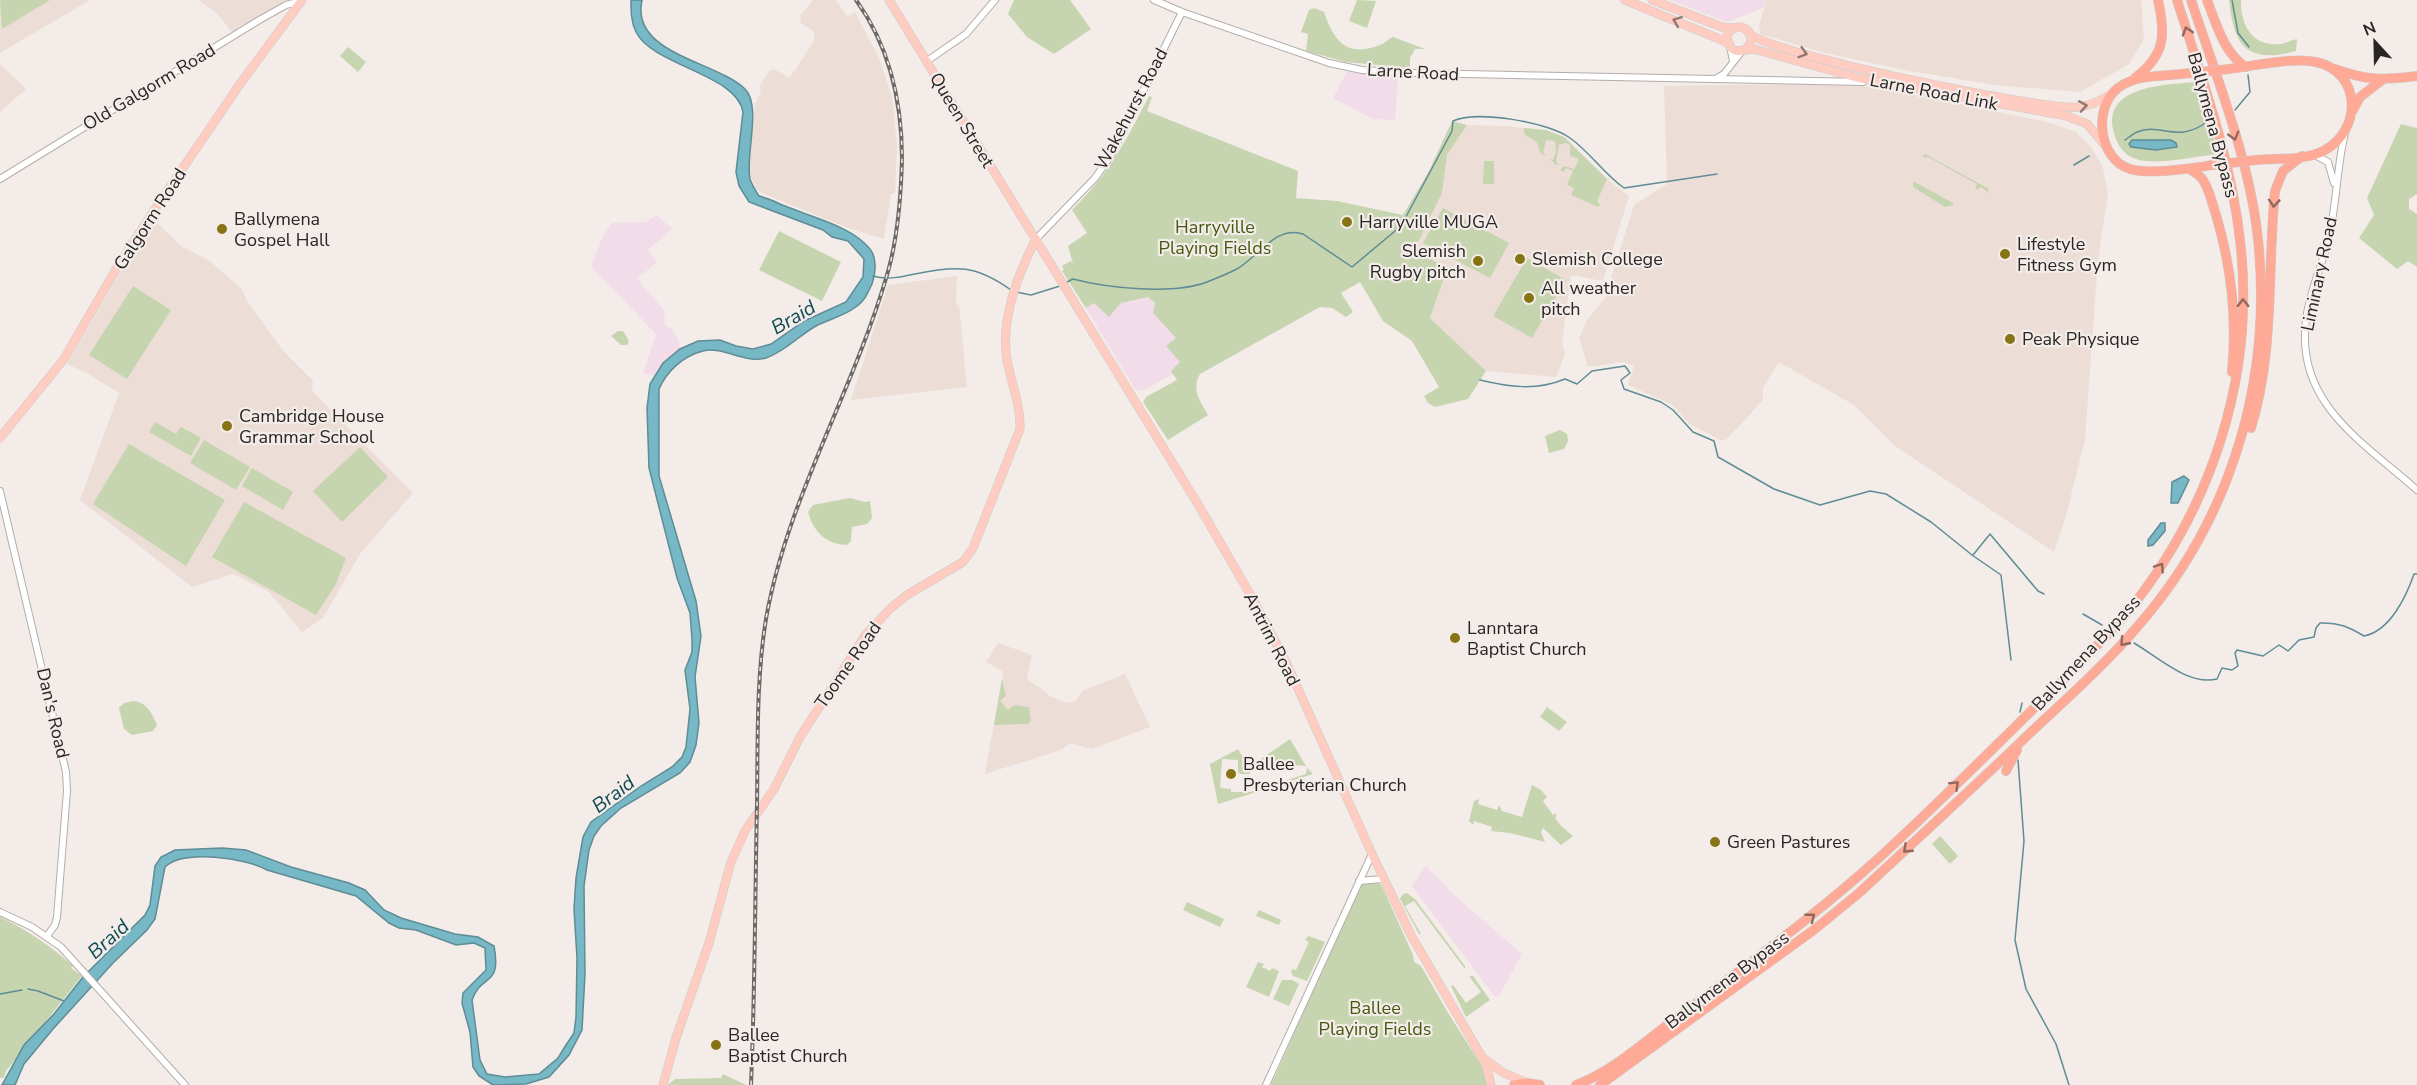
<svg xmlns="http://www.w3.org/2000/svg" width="2417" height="1085" font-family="'Nunito Sans',sans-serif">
<rect width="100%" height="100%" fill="#f3ece9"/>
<g fill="#f3dcea">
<polygon points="1669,0 1767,0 1763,8 1728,22"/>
<polygon points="1347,72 1398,77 1395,120 1373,119 1333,98"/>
<polygon points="657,215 672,229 648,250 657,262 637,279 664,310 665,325 671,329 678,339 680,349 663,363 654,376 643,373 656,334 591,266 603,236 612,223 646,222"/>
<polygon points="1149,297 1197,361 1142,391 1135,389 1086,308 1094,303 1121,303"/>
<polygon points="1426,866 1456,897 1522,954 1500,994 1495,997 1412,886"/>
</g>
<g fill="#ecded7">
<polygon points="0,0 90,0 0,53"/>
<polygon points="198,0 292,0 231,34 231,31 217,13"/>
<polygon points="813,0 836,0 847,17 855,12 879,58 892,97 897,146 896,173 895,193 891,194 884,239 848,228 764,194 756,189 751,177 750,168 752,131 755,104 761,92 759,87 769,71 774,69 789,78 796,69 814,40 814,32 800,22 801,18 800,16"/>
<polygon points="1767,0 2141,0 2144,39 2129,64 2080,92 1995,85 1904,70 1825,53 1760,34 1759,25"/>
<polygon points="0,64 26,89 0,112"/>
<polygon points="1806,84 1861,86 1906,93 2048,122 2076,132 2092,148 2103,168 2108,194 2098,260 2085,439 2066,516 2054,552 1895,446 1854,405 1779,362 1763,387 1763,400 1727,439 1722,441 1688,423 1673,405 1628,385 1634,366 1623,362 1588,367 1579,338 1587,320 1605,298 1634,205 1667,184 1664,86"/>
<polygon points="1467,125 1504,126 1546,130 1564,137 1613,184 1629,196 1603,281 1571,275 1562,341 1565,355 1556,377 1486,371 1430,318 1447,269 1415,250 1442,193 1447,155"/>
<polygon points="156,222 181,246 210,261 242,289 247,301 284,352 313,381 312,391 413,493 360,554 323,618 302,632 269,592 233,574 192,587 80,500 119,393 87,373 67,364 145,230"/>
<polygon points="957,276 956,305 959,305 967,387 851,400 888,285"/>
<polygon points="998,643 1032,655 1027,679 1042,689 1050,696 1066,703 1075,701 1084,690 1125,674 1150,727 1092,749 1070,743 1061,750 985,774 1003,674 1002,671 986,662"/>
</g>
<g fill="#c6d5af">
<polygon points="0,0 50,0 2,29"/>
<polygon points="1014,0 1070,0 1091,29 1054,54 1027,37 1008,14"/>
<polygon points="1357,0 1376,1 1367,28 1349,21"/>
<path d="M 2229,0 L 2241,0 C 2240,24 2252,47 2279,44 C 2285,44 2291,40 2297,39 L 2296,51 C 2247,64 2234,47 2229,0 Z"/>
<path d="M 1314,8 L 1324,12 C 1334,41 1346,58 1380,45 C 1386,43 1388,39 1393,37 L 1425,49 L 1415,49 L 1410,58 L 1410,68 L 1346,62 L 1306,51 L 1308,34 L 1301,32 L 1309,10 Z"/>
<polygon points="348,47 366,62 358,72 340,56"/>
<path d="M 2195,82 L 2219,154 C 2196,156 2157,166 2136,159 C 2125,156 2118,146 2115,136 C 2098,86 2163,85 2195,82 Z"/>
<path d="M 1149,96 L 1152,97 L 1147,111 L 1298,171 L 1296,198 L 1337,201 L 1403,215 L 1429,171 L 1452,121 L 1467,125 L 1447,155 L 1442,193 L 1415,249 L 1447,269 L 1430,318 L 1486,371 L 1468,399 L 1435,407 L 1428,403 L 1424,396 L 1439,387 L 1412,341 L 1383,321 L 1360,282 L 1341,293 L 1353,312 L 1346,317 L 1332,308 L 1320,307 L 1200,374 C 1191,390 1200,401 1208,415 L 1168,440 L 1143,402 L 1146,397 L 1177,380 L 1171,371 L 1180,362 L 1166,346 L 1176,338 L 1153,313 L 1155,303 L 1148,297 L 1121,303 L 1109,317 L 1094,303 L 1086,308 L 1062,271 L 1064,269 L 1062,266 L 1071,261 L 1073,264 L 1068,246 L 1087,233 L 1072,210 C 1109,174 1126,141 1149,96 Z"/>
<polygon points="2401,124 2417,128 2417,194 2409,199 2409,209 2417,214 2417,267 2408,261 2397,269 2359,238 2374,215 2367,198"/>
<polygon points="1524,128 1546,130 1564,137 1607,179 1597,201 1600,205 1598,207 1571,195 1574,188 1567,185 1573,171 1566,168 1564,172 1560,170 1564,166 1574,169 1579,159 1570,156 1570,145 1566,143 1559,145 1556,162 1559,164 1556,165 1550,159 1553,160 1556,152 1555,141 1546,140 1543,153 1546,156 1544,156 1540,152 1537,142 1524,134"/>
<polygon points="1925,154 1989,189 1986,196 1987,191 1980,187 1978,190 1975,188 1977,184 1930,158 1922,157"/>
<polygon points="1484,161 1494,161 1494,184 1483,184"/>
<polygon points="1913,181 1953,203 1953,205 1945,207 1913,187"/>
<polygon points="1443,208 1509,243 1490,278 1423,243"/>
<polygon points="779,231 841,262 822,301 759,270"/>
<polygon points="1527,258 1566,280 1532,338 1493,316"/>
<polygon points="133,286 171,310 127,379 89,355"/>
<polygon points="618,331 623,331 629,341 627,345 621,345 611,336"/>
<polygon points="155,422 176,434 181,427 201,438 191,456 149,432"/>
<polygon points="1560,430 1567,434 1568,441 1564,449 1549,453 1545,436"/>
<polygon points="204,440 250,467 236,490 190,463"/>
<polygon points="129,444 225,500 186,566 93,504"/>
<polygon points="360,447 388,477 342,522 313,491"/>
<polygon points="252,468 293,492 283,510 242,486"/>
<path d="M 850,498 L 865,502 L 870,501 L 872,518 L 867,524 L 852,527 L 851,541 L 847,545 C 826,545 813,531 808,512 L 813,505 Z"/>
<polygon points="244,502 346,558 336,584 316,615 212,557"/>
<polygon points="1002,679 1006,696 1000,701 1008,710 1014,705 1029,707 1031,721 1028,724 994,725"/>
<path d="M 133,701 C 146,702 152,713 157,725 L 153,731 L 132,735 L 124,729 L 119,708 L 124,703 Z"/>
<polygon points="1547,707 1567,722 1559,731 1540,717"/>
<polygon points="1290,739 1306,766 1267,763 1250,772 1250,774 1240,774 1238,772 1238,760 1222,759 1220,788 1231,789 1231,792 1250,792 1306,774 1307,768 1313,774 1218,804 1210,764 1238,749 1249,767"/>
<polygon points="1532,785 1541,790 1547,797 1543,801 1553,815 1557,813 1555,818 1561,826 1573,836 1561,845 1543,828 1541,832 1545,842 1510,833 1491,831 1492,827 1474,821 1473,825 1469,821 1474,801 1479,799 1478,804 1497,810 1499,805 1502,811 1522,817"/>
<polygon points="1940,836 1958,856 1950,864 1932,844"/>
<polygon points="1376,881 1382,886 1413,955 1414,962 1421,966 1448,1013 1486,1072 1488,1085 1271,1085 1360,886 1365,882"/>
<polygon points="1407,893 1415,899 1465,966 1465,969 1414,901 1405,906 1421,934 1419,934 1400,899 1403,894"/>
<polygon points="1187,902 1224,919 1220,927 1183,910"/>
<polygon points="1259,910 1281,920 1279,925 1256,916"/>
<path d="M 0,917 C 27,930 51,946 73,966 L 71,968 L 82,976 L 6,1071 L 4,1078 L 0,1078 Z"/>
<polygon points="1308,936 1325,942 1307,981 1293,976 1291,972 1292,969 1296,970 1309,942 1305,940"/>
<polygon points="1258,962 1264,964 1262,967 1270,971 1272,968 1279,971 1269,997 1246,987"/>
<polygon points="1469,976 1473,976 1490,1000 1466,1017 1451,986 1453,985 1466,1003 1481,992"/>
<polygon points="1282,980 1292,980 1299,984 1289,1006 1273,999"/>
<polygon points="723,1074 746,1085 668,1085 675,1079 721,1078"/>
</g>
<g fill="#76b8c6" stroke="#5f8c95" stroke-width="1.5">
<path d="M 631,0 L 642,0 C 630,54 716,61 745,89 C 762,106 745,155 750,179 C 752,185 755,190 759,196 C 771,199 781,205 793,209 C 817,219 852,227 870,249 C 877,258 876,273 872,284 C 868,292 865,301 857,306 C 845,316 829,319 816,326 C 798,336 786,351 766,358 C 745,364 724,346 703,351 C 683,356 667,371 659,389 L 659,476 L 696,601 L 701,636 L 695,677 L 699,723 L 696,745 L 690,762 L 680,773 L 621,808 L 601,826 L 594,836 L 589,850 L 584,886 L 585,974 L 582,1030 L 569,1055 L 549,1077 L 526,1084 L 493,1085 L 479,1076 L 473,1067 L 470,1032 L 462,1003 L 463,993 L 486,970 L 485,948 L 474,943 L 456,945 L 416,930 L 399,928 L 389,923 L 356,896 L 267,870 C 247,858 183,849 165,867 L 155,919 L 147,930 L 113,963 L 53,1029 L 24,1064 L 15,1085 L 2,1085 L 24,1045 L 54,1014 L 83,977 L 145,915 L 150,905 L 155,866 L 161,857 L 175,850 L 222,848 L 246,850 L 291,867 L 349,883 L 365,890 L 384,910 L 401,918 L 455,934 L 478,937 L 494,946 C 502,988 481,973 472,1000 L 480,1060 L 487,1074 L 505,1077 L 539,1074 L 558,1058 L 566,1045 L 574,1033 L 576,1017 L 577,958 L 574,909 L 576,878 L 583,837 L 591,822 L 641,786 L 672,767 L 682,757 L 686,747 L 690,709 L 685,670 L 692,652 L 692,639 L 690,613 L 677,578 L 649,468 L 647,408 L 650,384 L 663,363 L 680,349 L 698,341 L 720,340 L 736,346 L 753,349 L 771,344 L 804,321 L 846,302 L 863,277 L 864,259 L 848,241 L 832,237 L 823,230 L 749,202 L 739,186 L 736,172 L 743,112 C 737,74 653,66 636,32 C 631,22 631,11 631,0 Z"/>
<polygon points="2132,140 2171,140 2176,143 2177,147 2156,150 2131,147 2129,144"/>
<polygon points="2184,476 2189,480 2178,503 2171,503 2172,482"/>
<polygon points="2161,523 2165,523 2165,531 2153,545 2148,546 2148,540"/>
</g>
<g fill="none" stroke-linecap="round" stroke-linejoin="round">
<g stroke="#5f8c95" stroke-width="1.5">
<polyline points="2232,0 2238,33 2249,47"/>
<polyline points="2235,110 2250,92 2248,75"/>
<path d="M 2125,140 C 2128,138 2133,134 2137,132 C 2161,122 2177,145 2208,121"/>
<polyline points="2074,165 2089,156"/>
<path d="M 873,276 C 887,280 901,277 915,274 C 957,265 976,265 1011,290"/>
<path d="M 1067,282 L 1073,279 C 1107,288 1173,295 1207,282 C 1217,278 1227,274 1237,269 C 1258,257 1276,225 1303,234 L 1352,267 L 1401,226 L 1452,131 L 1453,121 C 1477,110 1548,122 1570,138 C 1590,152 1604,174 1624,188 L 1717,174"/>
<polyline points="1016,292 1031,295 1060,286"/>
<path d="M 1480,380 C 1509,387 1536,391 1565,379 L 1577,384 L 1592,371 L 1625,366 L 1630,373 L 1621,380 L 1624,389 L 1661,402 L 1673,410 L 1693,432 L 1714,441 L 1718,457 L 1774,489 L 1820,505 L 1870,491 L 1886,494 L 1931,522 L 1972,555 L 2001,575 L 2011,660"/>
<polyline points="1973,555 1990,534 2038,591 2044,594"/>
<polyline points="2083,614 2102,625"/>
<path d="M 2134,643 C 2158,657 2188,686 2217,679 L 2222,668 L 2232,670 L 2238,666 L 2235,653 L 2237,650 L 2263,656 L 2279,645 L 2288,651 L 2299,640 L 2314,637 L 2316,628 L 2320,623 C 2338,622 2349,627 2364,636 C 2390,631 2406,597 2414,574 L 2417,574"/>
<polyline points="2020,712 2022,703"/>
<polyline points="2018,760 2024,841 2015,940 2026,989 2056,1044 2069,1085"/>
<polyline points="28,989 38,991 64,1001"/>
<polyline points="0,994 22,990"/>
</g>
<g stroke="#b3adaa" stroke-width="8">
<g id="minor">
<polyline points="1154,0 1182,12 1329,63 1362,70 1415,73 1863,82"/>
<polyline points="1730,46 1733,61"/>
<polyline points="927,61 966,34 995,0"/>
<polyline points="1715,79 1724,74 1742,51"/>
<path d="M 2345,133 C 2336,169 2337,209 2327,245 C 2320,270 2309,294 2306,320 C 2295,403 2363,442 2417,490"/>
<polyline points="2315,155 2328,162 2334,183"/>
<polyline points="0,179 261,19 286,5 301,1"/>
<polyline points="1036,239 1095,178 1112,154 1182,12"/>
<polyline points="0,491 66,772 67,791 57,917 55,925 47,936"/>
<polyline points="1359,881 1383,879"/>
<polyline points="0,912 32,927 61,947 185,1085"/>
<polyline points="1266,1085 1372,854"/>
</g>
</g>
<g stroke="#cbcbca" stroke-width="9">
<g id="major">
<polyline points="889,0 1199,506 1254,601 1287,664 1372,854 1412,937 1486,1064 1491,1085"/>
<polyline points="1625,0 1729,43"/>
<polyline points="1652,0 1722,27 1734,28"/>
<circle cx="1739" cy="39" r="12"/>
<path d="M 1749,33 C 1765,53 2044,111 2078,107 C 2091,106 2101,100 2112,94"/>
<polyline points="1745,50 1754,49 1858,78 2067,116 2087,124 2105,145"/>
<polyline points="0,438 64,359 119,264 153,212 240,84 302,0"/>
<polyline points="1485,1059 1502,1072 1527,1083"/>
<path d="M 663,1085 L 676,1038 L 709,943 L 731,862 L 745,831 L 774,789 L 800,737 L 866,634 L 891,608 L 907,595 L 963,562 L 973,548 L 1020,429 C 1021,406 1011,383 1007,360 C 1000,320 1018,274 1036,239"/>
</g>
</g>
<g stroke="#cbcbca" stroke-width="10">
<g id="highway">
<path d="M 2207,0 C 2216,23 2224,54 2246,67"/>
<path d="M 2229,69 C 2254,66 2292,57 2316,62 C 2362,72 2362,130 2325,150 C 2306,161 2277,158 2256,160"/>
<path d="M 2335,69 C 2368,81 2383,80 2417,76"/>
<path d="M 2181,74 C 2160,76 2135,75 2118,88 C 2093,107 2098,159 2130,169 C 2150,175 2192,168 2213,165"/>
<path d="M 2135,78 C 2165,55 2166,36 2158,0"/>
<polyline points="2353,110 2360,97 2382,80"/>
<path d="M 2189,169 C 2194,172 2200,175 2203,180 C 2210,191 2212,203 2216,215 C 2231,265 2237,320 2232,372"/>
<path d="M 2251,428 C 2275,350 2267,271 2275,191 L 2283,171 L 2302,156"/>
<polyline points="2006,771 2017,750"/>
<polyline points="1514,1085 1527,1083 1540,1085"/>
<path d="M 1576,1085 C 1612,1072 1644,1042 1674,1020 C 1744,967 1815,916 1880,857 C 1926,815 1970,771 2015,727 C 2052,690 2092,654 2126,614 C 2212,509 2256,375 2240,240 C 2231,158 2202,79 2177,0"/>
<path d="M 1600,1085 L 1815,929 L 1859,893 C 1916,840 1973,788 2029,734 C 2066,699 2105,665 2138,626 C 2235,515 2276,369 2256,223 C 2246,152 2214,69 2191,0"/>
</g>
</g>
<use href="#minor" stroke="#fff" stroke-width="6"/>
<use href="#major" stroke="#feccc0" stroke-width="8"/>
<use href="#highway" stroke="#feaa96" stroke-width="9"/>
<g stroke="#6d6967" stroke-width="4">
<path id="rail" d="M 751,1085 C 755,992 755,898 757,804 C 758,743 756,680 766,619 C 787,499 853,392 887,275 C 898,238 901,197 902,159 C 902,101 890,47 856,0"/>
</g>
<use href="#rail" stroke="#f3ece9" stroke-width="1.5" stroke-dasharray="4.5" stroke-linecap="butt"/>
<g stroke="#cbcbca" stroke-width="10" stroke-linecap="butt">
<g id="highway-bridge">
<polyline points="2181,74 2229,69"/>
<polyline points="2213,165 2256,160"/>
</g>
</g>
<use href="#highway-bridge" stroke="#feaa96" stroke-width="9"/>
</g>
<defs><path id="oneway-chevron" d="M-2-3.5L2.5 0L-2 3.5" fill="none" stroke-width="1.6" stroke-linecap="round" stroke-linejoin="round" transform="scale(1.5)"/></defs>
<g stroke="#937872">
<use href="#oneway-chevron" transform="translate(1677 21) rotate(-159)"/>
<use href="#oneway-chevron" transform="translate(1803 53) rotate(16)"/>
<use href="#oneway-chevron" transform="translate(2083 106) rotate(-9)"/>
</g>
<g stroke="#93685d">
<use href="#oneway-chevron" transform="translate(2187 31) rotate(-108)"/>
<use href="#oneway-chevron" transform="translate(2234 136) rotate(74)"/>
<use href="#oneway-chevron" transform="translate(2274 203) rotate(94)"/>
<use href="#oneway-chevron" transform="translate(2243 303) rotate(-90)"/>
<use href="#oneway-chevron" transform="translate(2160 567) rotate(-56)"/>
<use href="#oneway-chevron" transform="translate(2124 642) rotate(132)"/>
<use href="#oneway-chevron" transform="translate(1955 785) rotate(-44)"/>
<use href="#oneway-chevron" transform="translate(1907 849) rotate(137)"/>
<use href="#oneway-chevron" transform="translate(1811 917) rotate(-39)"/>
</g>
<g fill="#857314" stroke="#f3ece9" stroke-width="2">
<circle cx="1347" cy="222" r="6"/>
<circle cx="222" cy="229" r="6"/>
<circle cx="2005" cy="254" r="6"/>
<circle cx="1520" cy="259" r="6"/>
<circle cx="1478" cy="261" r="6"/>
<circle cx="1529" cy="298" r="6"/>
<circle cx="2010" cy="339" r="6"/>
<circle cx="227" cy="426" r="6"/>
<circle cx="1455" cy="638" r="6"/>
<circle cx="1231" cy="774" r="6"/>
<circle cx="1715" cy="842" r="6"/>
<circle cx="716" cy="1045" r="6"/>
</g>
<g text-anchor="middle" stroke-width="4.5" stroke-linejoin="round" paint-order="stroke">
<g font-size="18" fill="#282524" stroke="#f3ece9">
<text transform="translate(1413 72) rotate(3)" y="6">Larne Road</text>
<text transform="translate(149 87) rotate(-31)" y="6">Old Galgorm Road</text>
<text transform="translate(1934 92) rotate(11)" y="6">Larne Road Link</text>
<text transform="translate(1131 109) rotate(-62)" y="6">Wakehurst Road</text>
<text transform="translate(962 120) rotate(59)" y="6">Queen Street</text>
<text transform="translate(2213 125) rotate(75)" y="6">Ballymena Bypass</text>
<text transform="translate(150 219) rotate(-57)" y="6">Galgorm Road</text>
<text transform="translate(2319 274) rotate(-78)" y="6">Liminary Road</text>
<text transform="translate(1272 639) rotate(63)" y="6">Antrim Road</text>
<text transform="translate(2086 653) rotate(-47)" y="6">Ballymena Bypass</text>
<text transform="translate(848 665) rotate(-55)" y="6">Toome Road</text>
<text transform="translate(53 713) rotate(77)" y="6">Dan's Road</text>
<text transform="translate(1727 980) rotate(-37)" y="6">Ballymena Bypass</text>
</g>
<g font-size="18" fill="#282524" stroke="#f3ece9" text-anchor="start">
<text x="234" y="225">Ballymena<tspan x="234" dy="21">Gospel Hall</tspan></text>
<text x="1359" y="228">Harryville MUGA</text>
<text x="2017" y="250">Lifestyle<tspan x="2017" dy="21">Fitness Gym</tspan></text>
<text x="1466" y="257" text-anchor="end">Slemish<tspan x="1466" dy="21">Rugby pitch</tspan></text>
<text x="1532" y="265">Slemish College</text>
<text x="1541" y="294">All weather<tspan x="1541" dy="21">pitch</tspan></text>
<text x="2022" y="345">Peak Physique</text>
<text x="239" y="422">Cambridge House<tspan x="239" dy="21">Grammar School</tspan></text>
<text x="1467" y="634">Lanntara<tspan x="1467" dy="21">Baptist Church</tspan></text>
<text x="1243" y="770">Ballee<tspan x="1243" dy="21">Presbyterian Church</tspan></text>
<text x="1727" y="848">Green Pastures</text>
<text x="728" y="1041">Ballee<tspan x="728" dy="21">Baptist Church</tspan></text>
</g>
<g font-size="18" fill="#455a0f" stroke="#f3ece9">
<text x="1215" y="233">Harryville<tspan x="1215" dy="21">Playing Fields</tspan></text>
<text x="1375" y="1014">Ballee<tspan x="1375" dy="21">Playing Fields</tspan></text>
</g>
<g font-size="20" font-style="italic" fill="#0f4a55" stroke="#f3ece9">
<text transform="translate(793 317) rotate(-30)" y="7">Braid</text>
<text transform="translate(613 794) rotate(-37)" y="7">Braid</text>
<text transform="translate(108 939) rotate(-42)" y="7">Braid</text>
</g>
</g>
<g transform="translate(2375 42) rotate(338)" stroke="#f3ece9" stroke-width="4.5" paint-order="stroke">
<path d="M0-4.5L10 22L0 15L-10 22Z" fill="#282524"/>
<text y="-9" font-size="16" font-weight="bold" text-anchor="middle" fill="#282524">N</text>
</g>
</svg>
